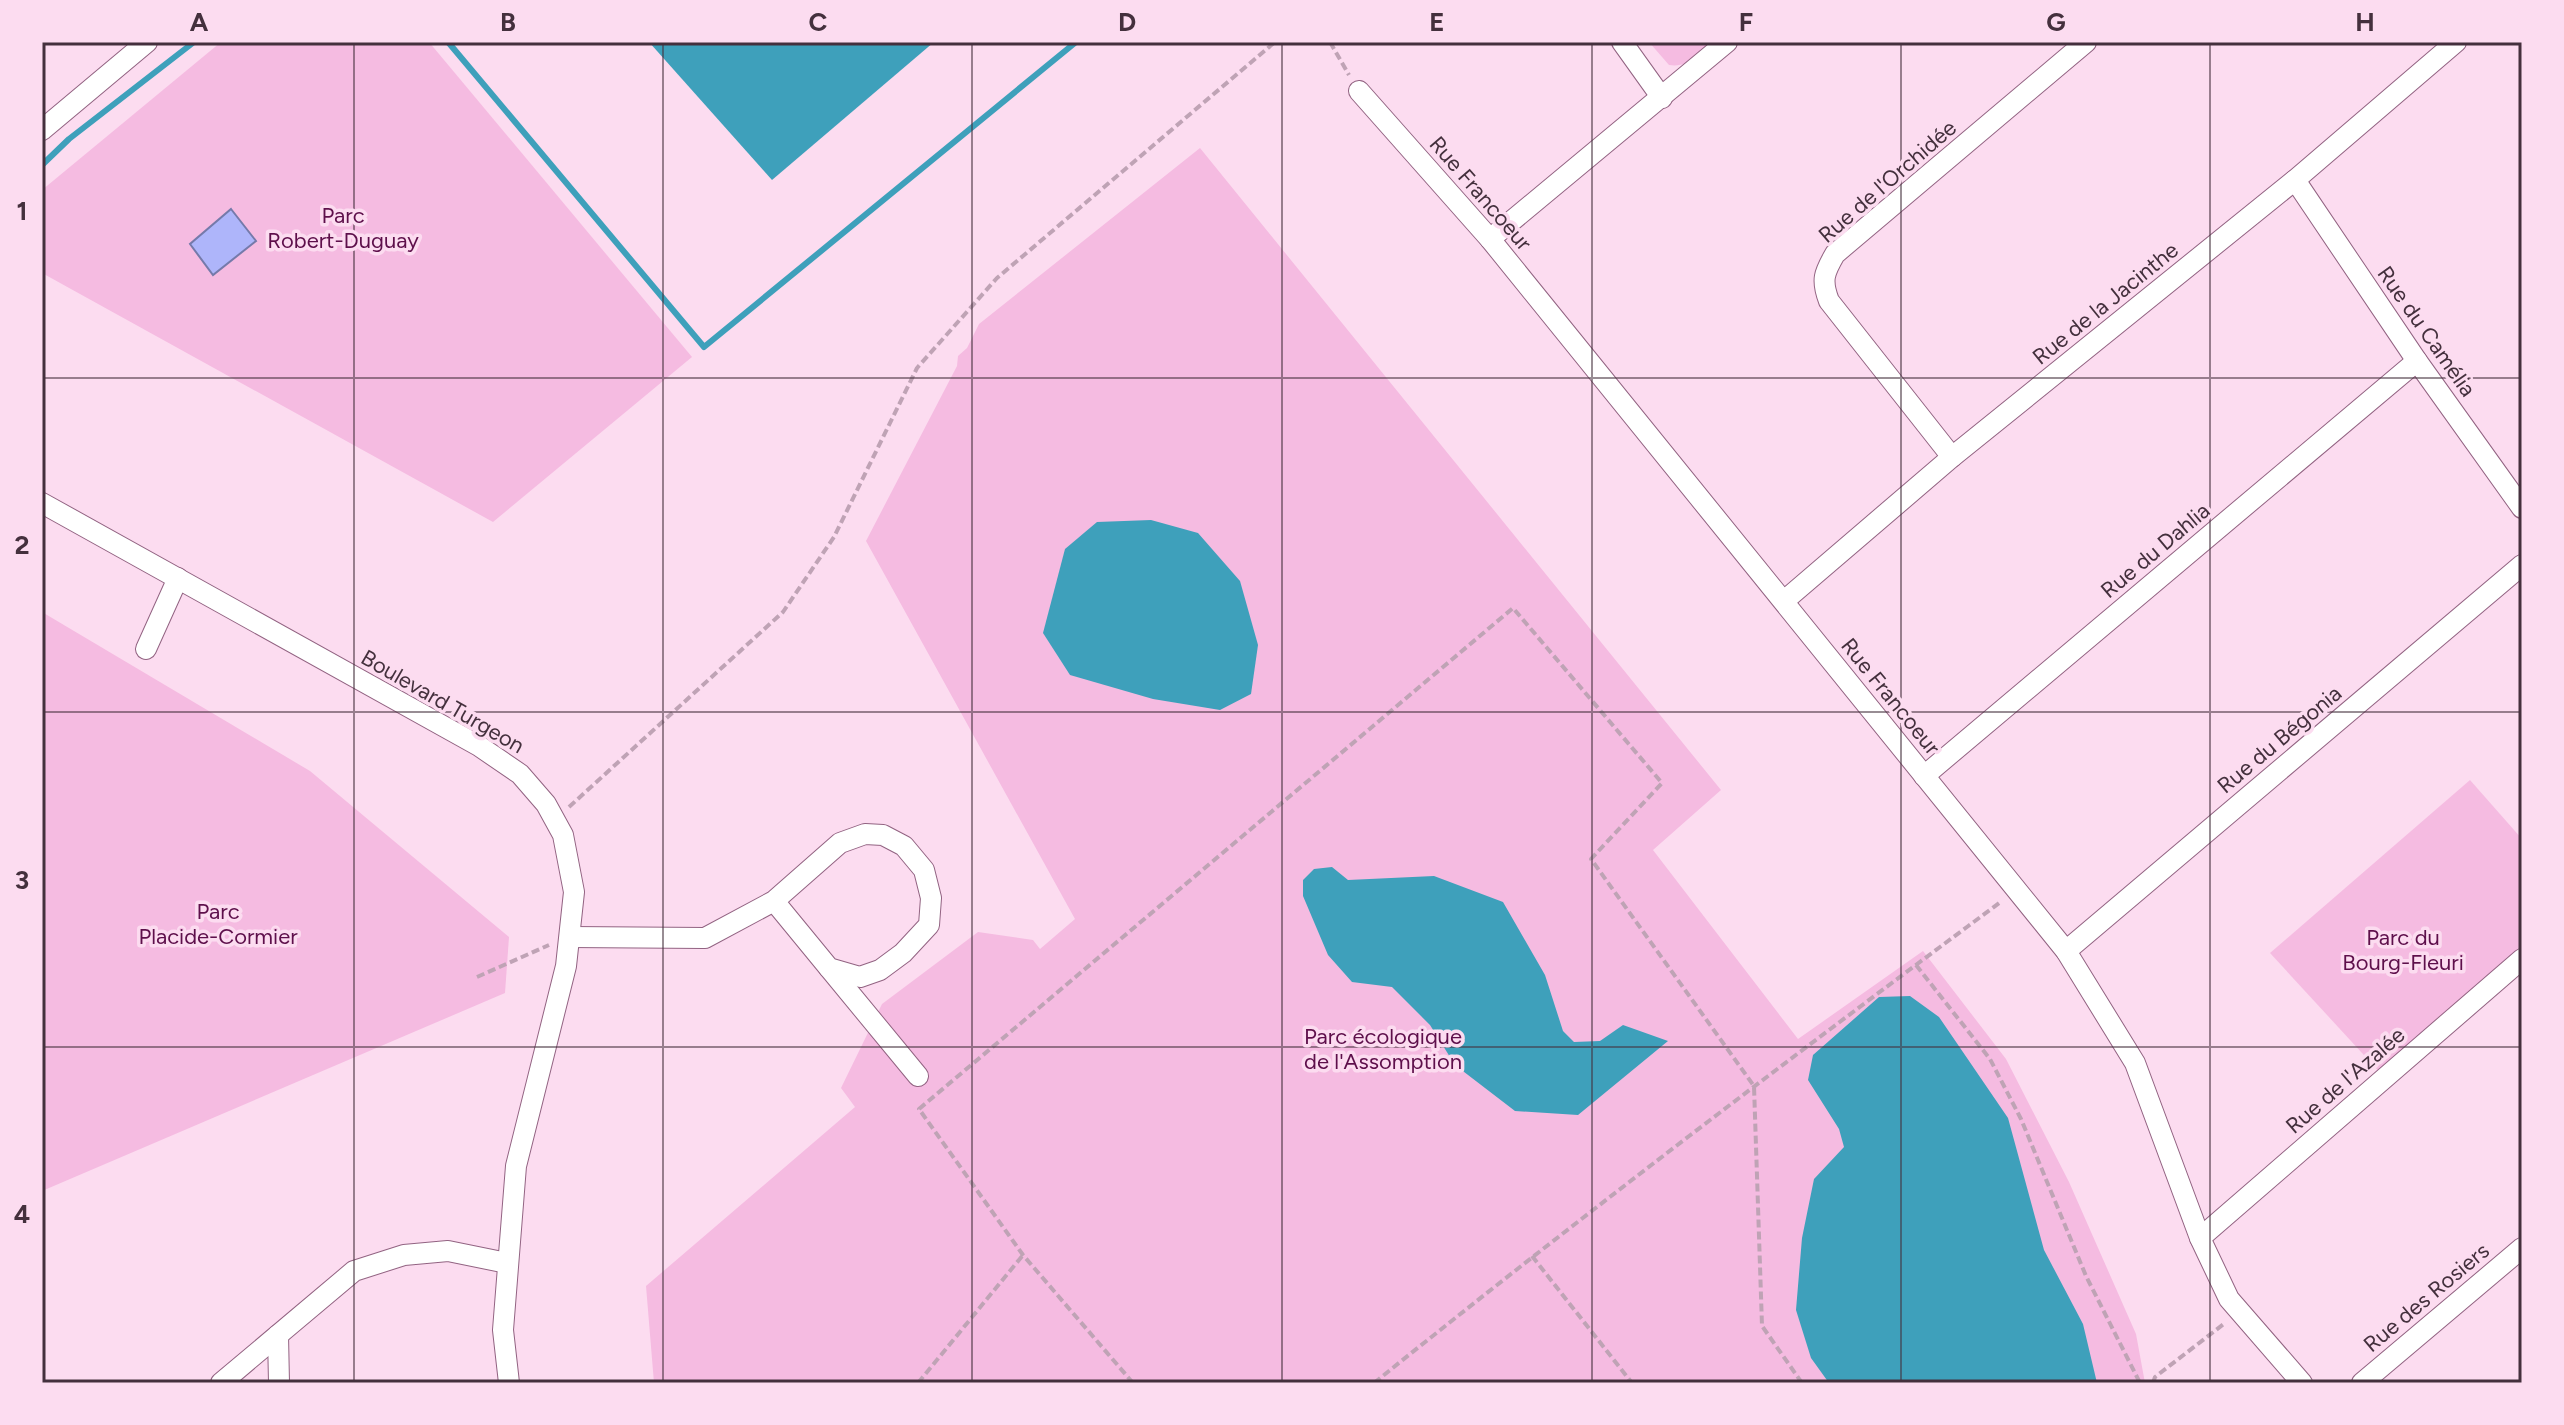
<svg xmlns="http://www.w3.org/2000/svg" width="2564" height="1425" font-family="Figtree,sans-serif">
<rect width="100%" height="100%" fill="#fcdcf0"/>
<g fill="#f5bbe1">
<polygon points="221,42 429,42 692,357 493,522 42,273 42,190"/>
<path d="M 1649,42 L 1715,42 C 1700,54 1689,68 1669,65 Z"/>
<polygon points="1200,148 1721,790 1653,850 1798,1039 1923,951 2006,1059 2069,1182 2136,1334 2145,1383 654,1383 646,1286 855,1107 841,1088 882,1004 978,932 1033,940 1040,949 1075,919 866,541 957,366 958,356 967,348 979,324"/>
<polygon points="42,612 310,771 509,937 505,993 42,1191"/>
<polygon points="2470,780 2522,839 2522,959 2385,1078 2270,953"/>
</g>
<g fill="#3ea0bb">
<polygon points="649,42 934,42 772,180"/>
<polygon points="1151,520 1198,533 1240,581 1258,645 1251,694 1220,710 1153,699 1070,675 1043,633 1065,549 1097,522"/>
<polygon points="1332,867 1348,880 1434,876 1503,902 1545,975 1563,1031 1574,1042 1600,1041 1623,1025 1668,1041 1578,1115 1515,1111 1455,1065 1430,1025 1392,987 1352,982 1328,955 1303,896 1303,880 1314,869"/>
<polygon points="1910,996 1939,1017 2008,1118 2044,1250 2083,1324 2097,1383 1829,1383 1811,1358 1796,1310 1802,1238 1814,1179 1844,1147 1839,1129 1808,1080 1813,1055 1879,997"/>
</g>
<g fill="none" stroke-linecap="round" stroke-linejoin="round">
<g stroke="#3ea0bb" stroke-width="6">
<polyline points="448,42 704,347 1076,42"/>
<polyline points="42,165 69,139 194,42"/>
</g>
</g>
<polygon fill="#aeb5fa" stroke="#757aaa" stroke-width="2" points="231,209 256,241 213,275 190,244"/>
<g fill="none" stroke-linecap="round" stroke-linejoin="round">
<g stroke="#926382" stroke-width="22">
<g id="street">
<polyline points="1622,42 1662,98"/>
<polyline points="1359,91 1490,239 2066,951 2135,1063 2200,1238 2229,1299 2302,1383"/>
<polyline points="42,130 147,42"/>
<polyline points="2295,180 2417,361 2522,508"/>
<polyline points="1490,239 1727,42"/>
<path d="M 1952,457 L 1829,301 C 1821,280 1824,273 1835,254 L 2086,42"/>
<polyline points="42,503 479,746 520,774 546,804 563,835 574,892 566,966 516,1166 503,1330 509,1383"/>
<polyline points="1784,601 1952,457 2295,180 2456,42"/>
<polyline points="146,649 178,578"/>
<polyline points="1924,776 2417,361"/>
<polyline points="570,937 705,938 774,901 840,843 865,834 883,835 904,846 924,870 931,898 929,925 903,953 880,970 860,977 829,968 774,901"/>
<polyline points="2066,951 2522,565"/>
<polyline points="829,968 918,1076"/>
<polyline points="2200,1238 2522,959"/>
<polyline points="278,1335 279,1383"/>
<polyline points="221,1383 354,1271 404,1255 448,1251 507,1263"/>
<polyline points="2362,1383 2522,1248"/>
</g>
</g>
<g stroke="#bfa3b5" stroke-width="4" stroke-dasharray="8 4" stroke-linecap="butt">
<polyline points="1330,42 1349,75"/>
<polyline points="569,807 783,612 834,537 917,368 997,278 1275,42"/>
<polyline points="1916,965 1990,1059 2021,1119 2086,1276 2140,1383"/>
<polyline points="477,977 549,945"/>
<polyline points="1532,1256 1632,1383"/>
<polyline points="42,1294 42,1299"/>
<polyline points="918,1383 1023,1255"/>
<polyline points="1133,1383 1023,1255 919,1109 1513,608 1662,783 1591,859 1754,1086 1762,1326 1802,1383"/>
<path d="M 1374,1383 C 1580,1217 1790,1058 2002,901"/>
<polyline points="2153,1383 2155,1377 2225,1323"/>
</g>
<use href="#street" stroke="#fff" stroke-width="20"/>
</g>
<path fill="none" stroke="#44303d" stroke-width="2" stroke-opacity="0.55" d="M 354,42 L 354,1383M 663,42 L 663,1383M 972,42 L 972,1383M 1282,42 L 1282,1383M 1592,42 L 1592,1383M 1901,42 L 1901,1383M 2210,42 L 2210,1383M 42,378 L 2522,378M 42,712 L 2522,712M 42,1047 L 2522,1047"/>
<g text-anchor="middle" stroke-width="7" stroke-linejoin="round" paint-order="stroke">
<g font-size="22" fill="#44303d" stroke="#fcdcf0">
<text transform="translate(1887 181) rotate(-41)" y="8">Rue de l'Orchidée</text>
<text transform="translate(1481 193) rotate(49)" y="8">Rue Francoeur</text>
<text transform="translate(2105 303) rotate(-39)" y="8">Rue de la Jacinthe</text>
<text transform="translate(2427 331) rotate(55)" y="8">Rue du Camélia</text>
<text transform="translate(2155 550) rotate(-40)" y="8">Rue du Dahlia</text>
<text transform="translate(1891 696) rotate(51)" y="8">Rue Francoeur</text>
<text transform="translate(443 701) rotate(30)" y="8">Boulevard Turgeon</text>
<text transform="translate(2279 739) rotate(-40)" y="8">Rue du Bégonia</text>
<text transform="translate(2345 1080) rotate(-41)" y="8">Rue de l'Azalée</text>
<text transform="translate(2426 1297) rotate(-40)" y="8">Rue des Rosiers</text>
</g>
<g font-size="22" fill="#5e0f4b" stroke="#fcdcf0">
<text x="343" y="223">Parc<tspan x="343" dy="25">Robert-Duguay</tspan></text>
<text x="218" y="919">Parc<tspan x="218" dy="25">Placide-Cormier</tspan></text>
<text x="2403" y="945">Parc du<tspan x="2403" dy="25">Bourg-Fleuri</tspan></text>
<text x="1383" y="1044">Parc écologique<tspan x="1383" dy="25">de l'Assomption</tspan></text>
</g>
</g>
<rect width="2564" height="1425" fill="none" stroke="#fcdcf0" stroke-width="88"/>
<rect x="44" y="44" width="2476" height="1337" fill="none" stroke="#44303d" stroke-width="3"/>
<g font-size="26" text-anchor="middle" font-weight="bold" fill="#44303d">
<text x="199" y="31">A</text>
<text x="508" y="31">B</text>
<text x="818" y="31">C</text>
<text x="1127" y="31">D</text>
<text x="1437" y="31">E</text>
<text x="1746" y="31">F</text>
<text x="2056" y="31">G</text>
<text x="2365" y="31">H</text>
<text x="22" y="220">1</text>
<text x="22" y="554">2</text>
<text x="22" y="889">3</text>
<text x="22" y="1223">4</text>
</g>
</svg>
